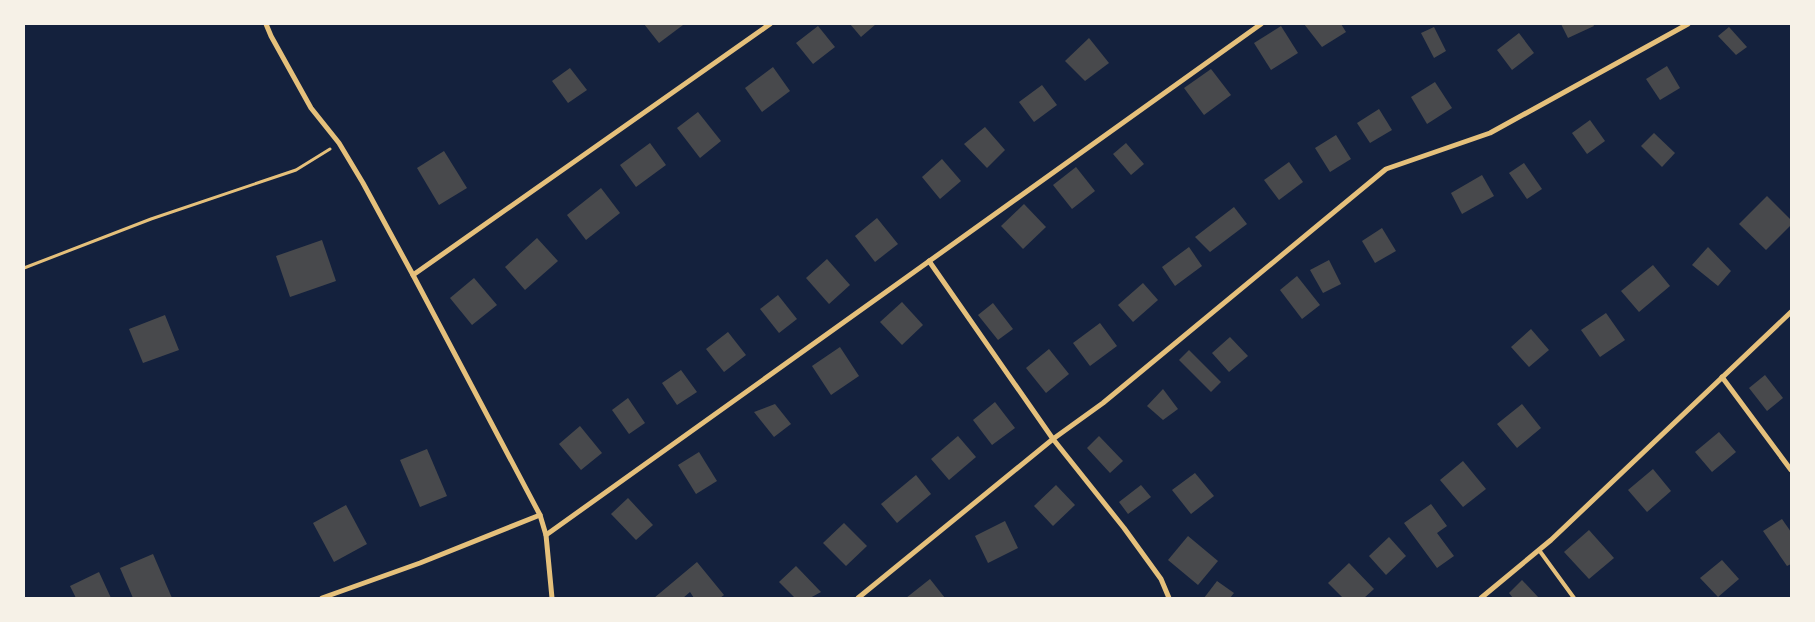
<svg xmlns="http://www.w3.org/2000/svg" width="1815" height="622" font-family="Overpass,sans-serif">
<rect width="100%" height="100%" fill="#14213d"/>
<g fill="#48494c">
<polygon points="644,24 682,24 683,25 659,43"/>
<polygon points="850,24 876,24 861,37"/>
<polygon points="1304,24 1341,24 1346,32 1322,47"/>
<polygon points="1561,24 1593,24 1594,26 1568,38"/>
<polygon points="818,26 835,47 813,64 796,43"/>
<polygon points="1281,26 1298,53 1271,70 1254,43"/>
<polygon points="1434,27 1446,51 1434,58 1421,33"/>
<polygon points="1729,27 1747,47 1736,55 1718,36"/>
<polygon points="1519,33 1534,53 1512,70 1497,50"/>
<polygon points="1089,38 1109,63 1085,81 1065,61"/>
<polygon points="1667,66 1680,88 1660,100 1646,79"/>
<polygon points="773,67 790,91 762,112 745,88"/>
<polygon points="570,68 587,90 568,103 552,81"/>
<polygon points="1211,69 1231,95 1204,115 1184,88"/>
<polygon points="1435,82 1452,108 1427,124 1411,97"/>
<polygon points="1042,85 1057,105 1034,122 1019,102"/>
<polygon points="1379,109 1392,130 1370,143 1357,123"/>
<polygon points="698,112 721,141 700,158 677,128"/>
<polygon points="1590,120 1605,141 1587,154 1572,133"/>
<polygon points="985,127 1005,150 987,168 964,144"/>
<polygon points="1654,133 1675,153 1662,167 1641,146"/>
<polygon points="1336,135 1351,159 1330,172 1315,148"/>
<polygon points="650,143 666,165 636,187 620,165"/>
<polygon points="1126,143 1144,164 1131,175 1113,154"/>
<polygon points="444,151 467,188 439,205 417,168"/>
<polygon points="942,159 961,181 940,199 922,177"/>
<polygon points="1289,162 1303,182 1279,200 1264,180"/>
<polygon points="1524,163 1542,189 1527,199 1509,173"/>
<polygon points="1076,167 1095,191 1072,209 1053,185"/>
<polygon points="1482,175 1494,196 1462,214 1451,193"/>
<polygon points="601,188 620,213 586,240 567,215"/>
<polygon points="1767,196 1791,220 1791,225 1766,250 1739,224"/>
<polygon points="1024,204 1046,227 1023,249 1001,226"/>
<polygon points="1234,207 1247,224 1210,252 1195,237"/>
<polygon points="877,218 898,244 875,262 855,236"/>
<polygon points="1382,228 1396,251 1375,263 1362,241"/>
<polygon points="537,238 558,261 525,290 505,267"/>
<polygon points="322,240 336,281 290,297 276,256"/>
<polygon points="1189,247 1202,266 1175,286 1162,267"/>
<polygon points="1708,247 1731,271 1718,286 1692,265"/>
<polygon points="827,259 850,285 829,304 806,278"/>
<polygon points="1329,260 1341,284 1323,293 1310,270"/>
<polygon points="1653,265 1670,286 1639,312 1621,291"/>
<polygon points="1297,276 1320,305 1302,319 1280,290"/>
<polygon points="474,278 497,305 472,325 450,298"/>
<polygon points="1143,283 1158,300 1133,322 1118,305"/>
<polygon points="778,295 797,319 779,333 760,309"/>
<polygon points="902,302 923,325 902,345 880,322"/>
<polygon points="993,303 1013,329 998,340 978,315"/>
<polygon points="1606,313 1625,340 1600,357 1581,330"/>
<polygon points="165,315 179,350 143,363 129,329"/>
<polygon points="1100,323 1117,346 1090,366 1073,343"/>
<polygon points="1531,329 1549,350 1529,367 1511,347"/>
<polygon points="728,332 746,355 724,372 706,349"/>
<polygon points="1230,337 1248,356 1229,372 1212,353"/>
<polygon points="840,347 859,376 831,395 812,366"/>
<polygon points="1049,349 1069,374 1046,393 1026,368"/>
<polygon points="1189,350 1221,382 1211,392 1179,360"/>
<polygon points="681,370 697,392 677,405 662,383"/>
<polygon points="1765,375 1783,398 1767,411 1749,388"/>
<polygon points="1163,389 1178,409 1163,420 1147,406"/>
<polygon points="628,398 645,423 629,434 612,410"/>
<polygon points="995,402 1015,428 992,445 973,420"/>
<polygon points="775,404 791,424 774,437 754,412"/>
<polygon points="1522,404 1541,428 1517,448 1497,424"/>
<polygon points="580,426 602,453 581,470 559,444"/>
<polygon points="1719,432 1736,452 1712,472 1695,452"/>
<polygon points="958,436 976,457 949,480 931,459"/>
<polygon points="1099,436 1123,461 1110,473 1087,448"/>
<polygon points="427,449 447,496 420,507 400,460"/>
<polygon points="699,452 717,481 696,494 678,465"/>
<polygon points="1463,461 1486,489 1463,507 1440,480"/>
<polygon points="1653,469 1671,491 1647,512 1628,490"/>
<polygon points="1195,473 1214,496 1191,514 1172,490"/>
<polygon points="916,475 931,494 897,523 881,504"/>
<polygon points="1056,485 1075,505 1053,526 1034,506"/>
<polygon points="1141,485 1151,497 1128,514 1119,502"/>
<polygon points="628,498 653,525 636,540 611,514"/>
<polygon points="1431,504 1447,526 1437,533 1454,556 1437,568 1404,523"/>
<polygon points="346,505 367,544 334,562 313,523"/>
<polygon points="1782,519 1791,532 1791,564 1787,566 1763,531"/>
<polygon points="1005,521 1018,548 988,563 975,536"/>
<polygon points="844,523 867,546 846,566 823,543"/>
<polygon points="1589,530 1614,558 1589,579 1564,552"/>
<polygon points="1188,536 1218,561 1198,585 1168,560"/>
<polygon points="1389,537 1406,556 1386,575 1369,556"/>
<polygon points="153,554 172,598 133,598 120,568"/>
<polygon points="1722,560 1739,579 1718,597 1700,578"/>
<polygon points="697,562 724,595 720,598 694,598 690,592 683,598 654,598"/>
<polygon points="1349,563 1374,589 1364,598 1343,598 1328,583"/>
<polygon points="796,566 821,592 810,598 795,598 779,582"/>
<polygon points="99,572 111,598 76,598 70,586"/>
<polygon points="930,579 945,598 906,598"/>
<polygon points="1522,580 1539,598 1513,598 1509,593"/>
<polygon points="1217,581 1234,593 1230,598 1204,598"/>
</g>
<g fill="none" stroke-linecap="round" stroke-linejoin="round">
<polyline stroke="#e5c07b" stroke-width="3" points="24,268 151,219 296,170 330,149"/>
<polyline stroke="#e5c07b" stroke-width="4" points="1539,550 1574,598"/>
<g stroke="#e5c07b" stroke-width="5">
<polyline points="266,24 271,36 311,108 339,143 363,183 413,275 540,515 546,535 552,598"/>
<polyline points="929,261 1053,439 1124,528 1161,579 1169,598"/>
<polyline points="413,275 770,24"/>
<polyline points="1722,377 1791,470"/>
<polyline points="546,535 1261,24"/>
<polyline points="322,598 420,563 540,515"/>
<polyline points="858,598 1053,439 1103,403 1386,169 1490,133 1688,24"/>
<polyline points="1481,598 1551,540 1791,312"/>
</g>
</g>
<rect width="1815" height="622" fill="none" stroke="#f6f1e7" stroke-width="50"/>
</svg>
